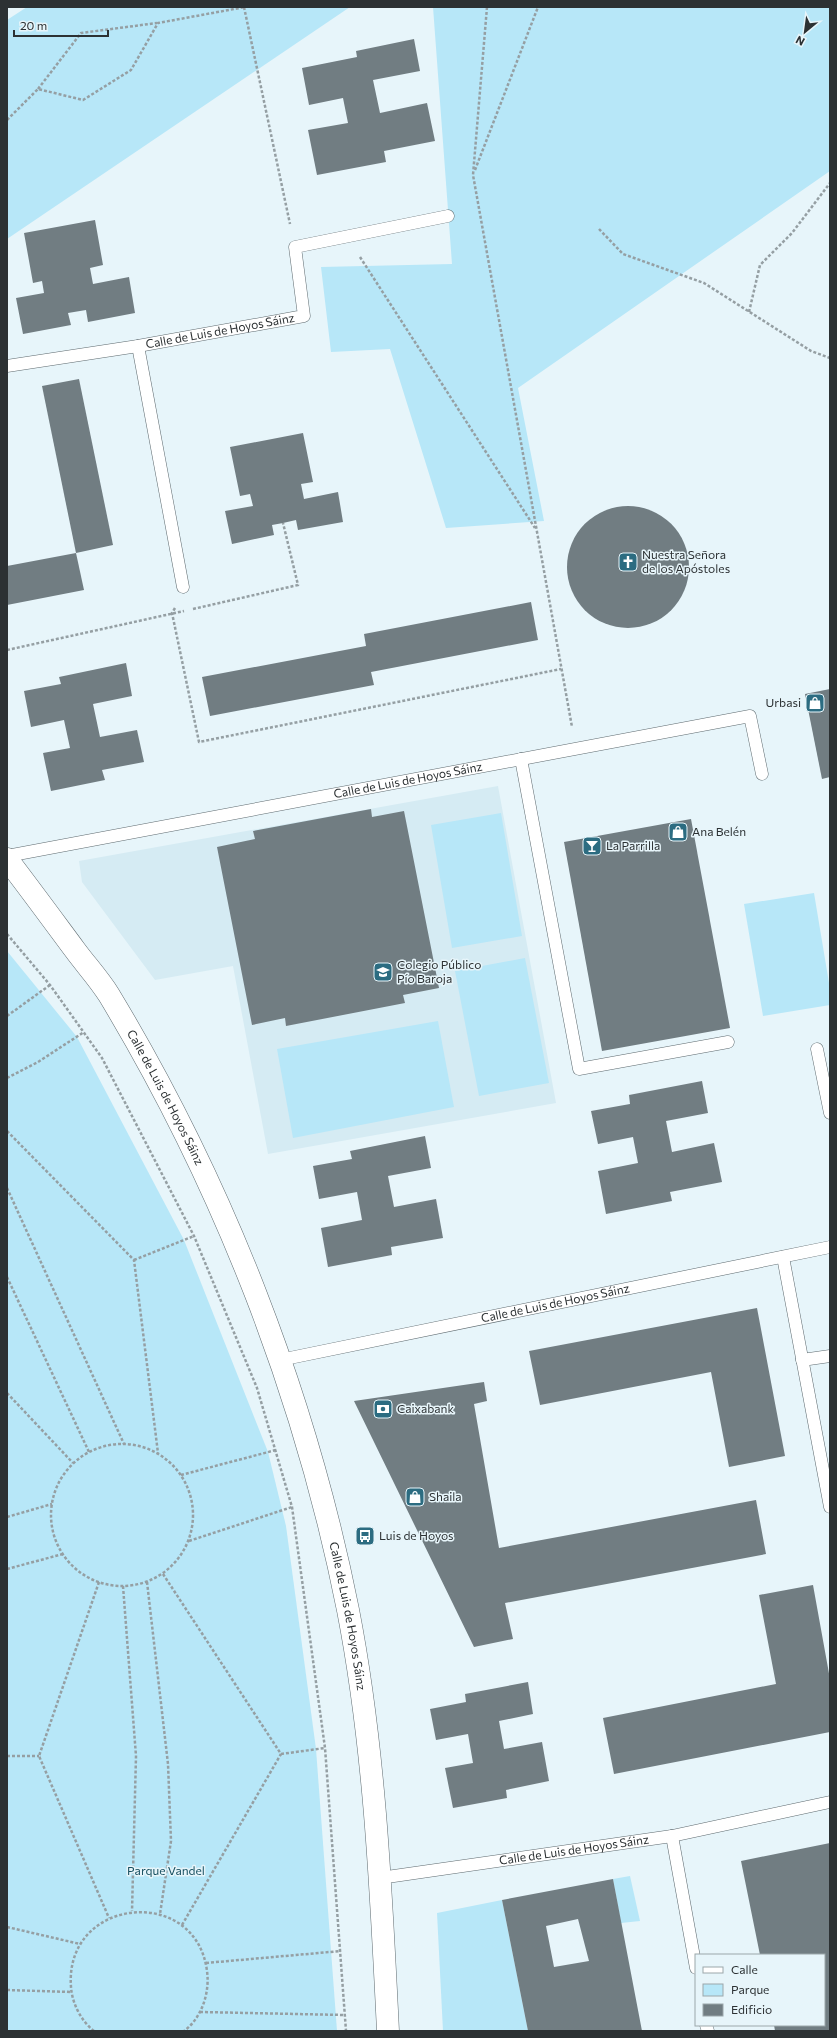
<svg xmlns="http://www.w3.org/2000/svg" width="837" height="2038" font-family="Commissioner,sans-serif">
<rect width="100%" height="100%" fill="#e7f5fa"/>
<polygon fill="#d5ebf3" points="498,786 556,1103 268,1154 233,966 155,980 82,882 79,861"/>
<g fill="#b7e7f8">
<polygon points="27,7 350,7 7,239 7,20"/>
<polygon points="433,7 830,7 830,171 518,388 544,521 446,528 390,349 331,352 321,267 452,264"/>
<polygon points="501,813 522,936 452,948 431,825"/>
<polygon points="814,893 830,989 830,1005 763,1016 744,904"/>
<polygon points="7,951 77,1037 184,1240 268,1452 286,1526 316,1749 337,2031 7,2031"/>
<polygon points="525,958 549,1083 479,1096 455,971"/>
<polygon points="438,1021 454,1107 293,1138 277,1049"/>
<polygon points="630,1876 640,1921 621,1923 613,1879"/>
<polygon points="502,1900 528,2031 443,2031 437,1913"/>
</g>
<g fill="#717d82" fill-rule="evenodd">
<polygon points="414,39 420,71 373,80 380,113 427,103 435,141 384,151 386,162 317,175 308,130 348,123 343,98 309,105 302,68 357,57 356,51"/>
<polygon points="95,220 103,265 90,268 93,284 129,277 135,313 88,322 86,310 68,313 71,325 23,334 16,298 44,293 42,281 33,283 24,233"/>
<polygon points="79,379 113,545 76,553 42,386"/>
<polygon points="303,433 313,482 301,484 304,499 338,492 343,522 298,530 296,520 283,523 272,525 274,535 232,544 225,511 253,506 250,494 240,496 230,447"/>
<circle cx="628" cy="567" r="61"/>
<polygon points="76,553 84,590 7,605 7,566"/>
<polygon points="531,602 538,640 371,672 374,685 210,716 202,677 366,646 364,634"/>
<polygon points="126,663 132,696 93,704 100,737 137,730 144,762 102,770 105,780 51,791 43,753 70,748 64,720 31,727 24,691 61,684 59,677"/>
<polygon points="830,689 830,777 822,779 805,694"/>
<polygon points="371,809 372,817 404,811 439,988 403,995 405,1003 286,1026 285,1018 252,1025 217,847 255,839 253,831"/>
<polygon points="691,819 730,1028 602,1051 564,842"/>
<polygon points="702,1081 708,1113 666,1121 672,1152 714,1143 722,1182 670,1192 672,1201 606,1214 598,1171 638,1163 633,1137 598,1144 591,1111 630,1104 629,1095"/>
<polygon points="425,1136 431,1168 388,1176 394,1207 436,1199 443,1238 391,1247 392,1255 328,1267 321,1228 362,1220 357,1192 319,1199 313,1166 352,1159 350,1151"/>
<polygon points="757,1308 785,1456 729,1467 711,1372 540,1405 529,1351"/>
<polygon points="484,1382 487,1401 474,1404 499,1548 756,1500 766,1554 505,1603 513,1639 474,1647 354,1401"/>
<polygon points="813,1585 830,1679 830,1732 614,1774 603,1718 776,1684 759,1595"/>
<polygon points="528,1682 533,1714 499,1721 504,1749 542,1742 549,1781 506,1790 507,1798 453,1808 445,1768 473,1763 468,1734 436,1740 430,1709 466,1702 465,1694"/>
<polygon points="830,1843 830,2031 775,2031 774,2025 824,2025 824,1955 760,1955 741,1861"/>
<path d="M 613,1879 L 642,2031 L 528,2031 L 502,1900 ZM 578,1919 L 589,1961 L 554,1967 L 546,1926 Z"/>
</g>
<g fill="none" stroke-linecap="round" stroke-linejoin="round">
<g stroke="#5e6a6f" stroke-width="13">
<g id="lane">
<polyline points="138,346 183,587"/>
<path id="s1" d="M 7,366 L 138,346 L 304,316 L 295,247 L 448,216"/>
<polyline points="521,759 579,1069 728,1042"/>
<path id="s2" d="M 7,856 L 750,716 L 762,774"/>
<polyline points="817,1049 830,1113"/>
<polyline points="783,1257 830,1507"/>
<path id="s3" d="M 280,1360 L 830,1247"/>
<polyline points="802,1360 830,1356"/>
<polyline points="672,1836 696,1968"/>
<path id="s4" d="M 380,1878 L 672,1836 L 830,1802"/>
<polyline points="706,2025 708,2031"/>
</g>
</g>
<g stroke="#5e6a6f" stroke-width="23">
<g id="secondary">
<path id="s5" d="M 7,859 C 30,889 52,919 75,950 C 86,965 99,979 109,995 C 223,1184 305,1394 348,1610 C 375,1749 381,1891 388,2031"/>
</g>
</g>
<g stroke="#959fa3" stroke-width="2.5" stroke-dasharray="3 2" stroke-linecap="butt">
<polyline points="244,7 290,224"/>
<polyline points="487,7 473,175 572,727"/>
<polyline points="38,89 81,33 157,23"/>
<polyline points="7,120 38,89 83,100 131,70 158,23 245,7"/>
<polyline points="475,170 538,7"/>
<polyline points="599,229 623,254 704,283 811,351 830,358"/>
<polyline points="360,257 535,528"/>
<polyline points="749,312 760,265 792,233 830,183"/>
<polyline points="175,608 172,613 199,742 561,669"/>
<polyline points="193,609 298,585 283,523"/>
<polyline points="7,650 184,611"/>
<polyline points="7,934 50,985 102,1058 194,1236 257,1388 292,1507 325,1748 346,2031"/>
<polyline points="7,1016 50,985"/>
<polyline points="7,1078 38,1062 84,1032"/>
<polyline points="7,1131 134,1260 158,1453"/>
<polyline points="7,1188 124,1444"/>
<polyline points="134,1260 194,1236"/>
<polyline points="7,1277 89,1452"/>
<polyline points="7,1393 73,1463"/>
<circle cx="122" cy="1515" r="71"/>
<polyline points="181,1475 276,1450"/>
<polyline points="7,1517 52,1504"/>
<polyline points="189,1541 292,1507"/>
<polyline points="7,1569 63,1554"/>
<polyline points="163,1574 281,1754"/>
<polyline points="99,1582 39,1756 109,1918"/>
<polyline points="147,1582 168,1764 171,1841 160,1914"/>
<polyline points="123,1586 136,1756 132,1911"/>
<polyline points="281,1754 325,1748"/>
<polyline points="7,1756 39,1756"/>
<polyline points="182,1925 281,1754"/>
<polyline points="7,1927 80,1944"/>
<polyline points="206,1963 341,1951"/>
<polyline points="7,1990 71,1992"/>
<polyline points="200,2012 345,2015"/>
<path d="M 94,2031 C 81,2021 72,2003 71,1987 C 64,1897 196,1884 207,1971 C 210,1992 202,2018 184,2031"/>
</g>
<use href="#lane" stroke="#fff" stroke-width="12"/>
<use href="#secondary" stroke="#fff" stroke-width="22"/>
</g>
<defs>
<g id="church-square" transform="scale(1)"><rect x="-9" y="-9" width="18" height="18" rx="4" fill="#2c6c81" stroke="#e7f5fa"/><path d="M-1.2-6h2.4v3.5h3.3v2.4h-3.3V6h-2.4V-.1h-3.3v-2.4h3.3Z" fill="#fff"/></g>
<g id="shop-square" transform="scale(1)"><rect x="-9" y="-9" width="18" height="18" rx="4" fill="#2c6c81" stroke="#e7f5fa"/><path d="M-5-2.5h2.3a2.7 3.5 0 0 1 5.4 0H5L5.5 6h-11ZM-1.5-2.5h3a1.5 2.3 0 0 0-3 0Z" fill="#fff"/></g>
<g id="bar-square" transform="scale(1)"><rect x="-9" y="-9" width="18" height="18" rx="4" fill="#2c6c81" stroke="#e7f5fa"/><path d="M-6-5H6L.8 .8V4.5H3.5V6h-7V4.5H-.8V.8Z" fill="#fff"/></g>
<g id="school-square" transform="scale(1)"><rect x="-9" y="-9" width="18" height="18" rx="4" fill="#2c6c81" stroke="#e7f5fa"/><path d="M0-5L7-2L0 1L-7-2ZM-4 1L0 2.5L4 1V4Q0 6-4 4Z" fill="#fff"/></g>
<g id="bank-square" transform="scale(1)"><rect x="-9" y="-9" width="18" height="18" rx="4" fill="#2c6c81" stroke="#e7f5fa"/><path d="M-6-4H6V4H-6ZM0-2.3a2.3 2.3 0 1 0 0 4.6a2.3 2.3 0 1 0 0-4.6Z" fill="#fff"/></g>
<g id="bus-square" transform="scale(1)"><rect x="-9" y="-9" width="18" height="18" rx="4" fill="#2c6c81" stroke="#e7f5fa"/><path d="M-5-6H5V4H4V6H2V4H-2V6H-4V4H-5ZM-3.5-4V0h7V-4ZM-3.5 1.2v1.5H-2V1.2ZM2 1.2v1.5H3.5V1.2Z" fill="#fff"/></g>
</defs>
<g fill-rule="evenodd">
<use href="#church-square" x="628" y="562"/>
<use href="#shop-square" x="815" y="703"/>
<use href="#shop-square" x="678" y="832"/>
<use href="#bar-square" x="592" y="846"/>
<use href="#school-square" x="383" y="972"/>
<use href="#bank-square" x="383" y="1409"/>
<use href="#shop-square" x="415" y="1497"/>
<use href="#bus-square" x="365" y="1536"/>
</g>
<g text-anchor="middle" stroke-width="3" stroke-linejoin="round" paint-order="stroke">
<g font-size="12" fill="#2c3133" stroke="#e7f5fa">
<text dy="4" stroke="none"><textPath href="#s1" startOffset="216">Calle de Luis de Hoyos Sáinz</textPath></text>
<text dy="4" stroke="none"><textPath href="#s2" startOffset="408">Calle de Luis de Hoyos Sáinz</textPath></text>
<text dy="4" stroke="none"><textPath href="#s5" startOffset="287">Calle de Luis de Hoyos Sáinz</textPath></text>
<text dy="4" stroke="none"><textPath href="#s3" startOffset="281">Calle de Luis de Hoyos Sáinz</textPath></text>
<text dy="4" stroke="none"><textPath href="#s5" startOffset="839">Calle de Luis de Hoyos Sáinz</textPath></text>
<text dy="4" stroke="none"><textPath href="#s4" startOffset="196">Calle de Luis de Hoyos Sáinz</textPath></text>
</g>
<g font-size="12" fill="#2c3133" stroke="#e7f5fa" text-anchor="start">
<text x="642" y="559">Nuestra Señora<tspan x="642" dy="14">de los Apóstoles</tspan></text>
<text x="801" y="707" text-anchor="end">Urbasi</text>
<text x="692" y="836">Ana Belén</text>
<text x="606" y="850">La Parrilla</text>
<text x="397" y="969">Colegio Público<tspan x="397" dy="14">Pío Baroja</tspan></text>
<text x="397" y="1413">Caixabank</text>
<text x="429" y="1501">Shaila</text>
<text x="379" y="1540">Luis de Hoyos</text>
</g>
<g font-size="12" fill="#164f60" stroke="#e7f5fa">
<text x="166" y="1875">Parque Vandel</text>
</g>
</g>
<rect width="837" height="2038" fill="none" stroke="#2c3133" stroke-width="16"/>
<rect x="695" y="1954" width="130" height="72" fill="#e7f5fa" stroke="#9ca7aa"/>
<rect x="703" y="1967" width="20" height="6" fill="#ffffff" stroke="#9ca7aa"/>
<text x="731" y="1974" font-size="12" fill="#2c3133">Calle</text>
<rect x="703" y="1984" width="20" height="12" fill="#b7e7f8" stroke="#9ca7aa"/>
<text x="731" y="1994" font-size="12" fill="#2c3133">Parque</text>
<rect x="703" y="2004" width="20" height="12" fill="#717d82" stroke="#9ca7aa"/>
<text x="731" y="2014" font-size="12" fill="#2c3133">Edificio</text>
<g transform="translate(805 32) rotate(209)" stroke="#e7f5fa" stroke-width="3" paint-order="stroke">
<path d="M0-3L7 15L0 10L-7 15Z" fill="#2c3133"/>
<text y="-6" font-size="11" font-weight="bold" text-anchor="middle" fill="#2c3133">N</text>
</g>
<path d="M14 30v6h94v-6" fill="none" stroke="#2c3133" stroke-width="2"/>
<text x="20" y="30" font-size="12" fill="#2c3133" stroke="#e7f5fa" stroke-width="3" paint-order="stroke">20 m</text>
</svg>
